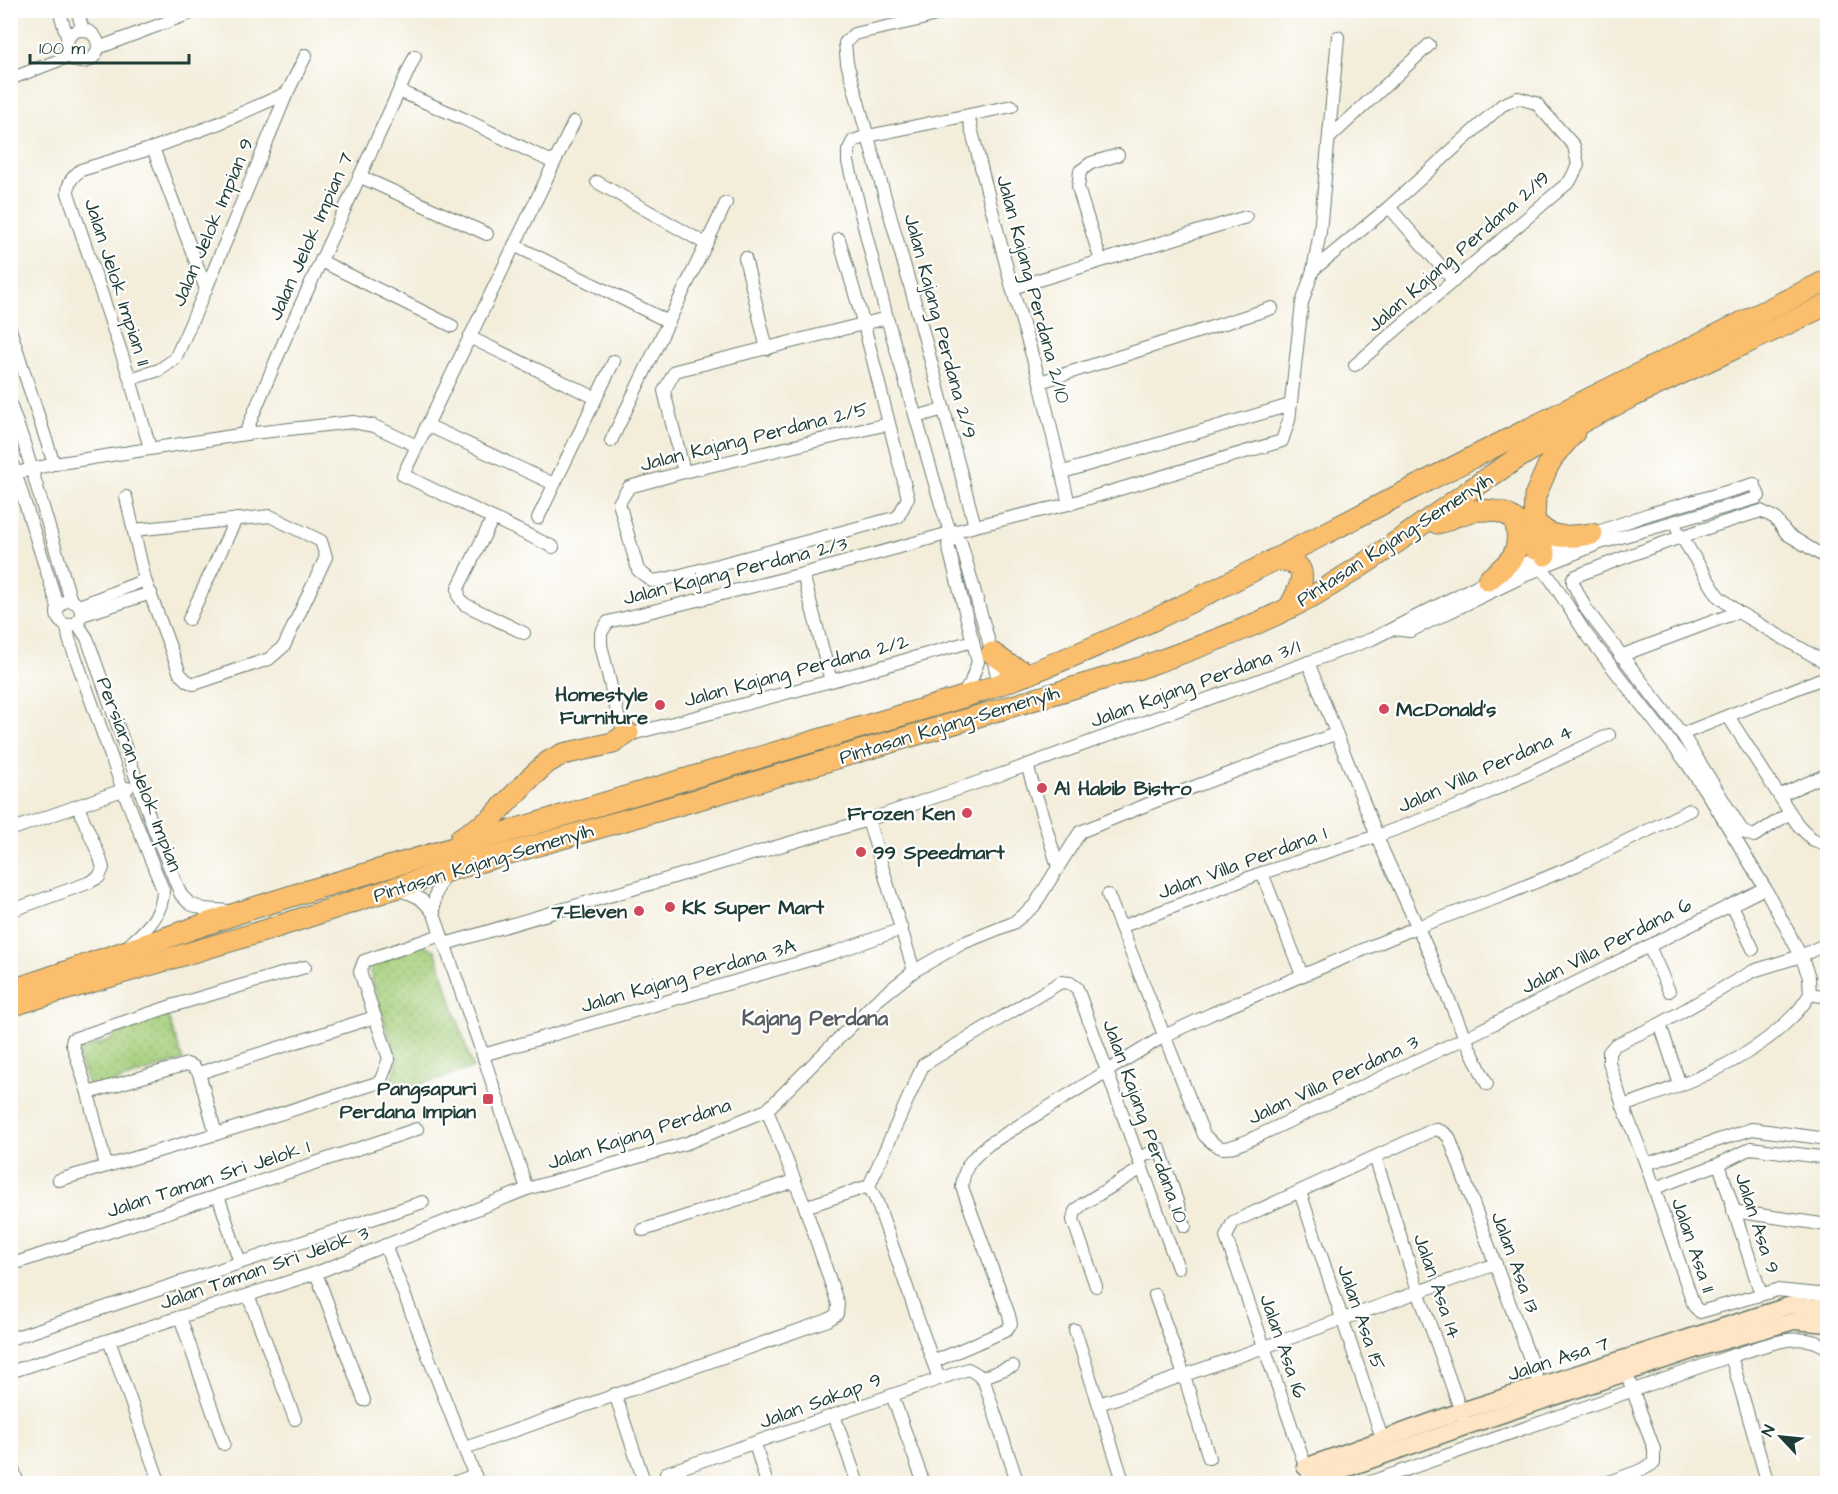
<svg xmlns="http://www.w3.org/2000/svg" width="1838" height="1494" font-family="'Architects Daughter',sans-serif">
<defs>
<pattern id="grass-dots" width="8" height="8" patternUnits="userSpaceOnUse" patternTransform="scale(1.5)"><rect width="8" height="8" fill="#a5ce7a"/><path d="M2 2h.1M6 6h.1" fill="none" stroke="#86a865" stroke-width="1.8" stroke-linecap="round"/></pattern>
</defs>
<rect width="100%" height="100%" fill="#fff"/>
<filter id="ink" filterUnits="userSpaceOnUse"><feTurbulence type="fractalNoise" baseFrequency=".0167" numOctaves="2"/><feDisplacementMap in="SourceGraphic" scale="12" xChannelSelector="R" yChannelSelector="G"/><feConvolveMatrix kernelMatrix="1 2 1 2 8 2 1 2 1" color-interpolation-filters="sRGB"/></filter>
<filter id="wash" filterUnits="userSpaceOnUse"><feTurbulence type="fractalNoise" baseFrequency=".008" numOctaves="4" result="noise"/><feDisplacementMap in="SourceGraphic" scale="24" xChannelSelector="R" yChannelSelector="G"/><feGaussianBlur stdDeviation="1.35" result="paint"/><feColorMatrix in="noise" values="0 0 0 0 0 0 0 0 0 0 0 0 0 0 0 0 0 1.4 0 .05"/><feComposite in="paint" operator="in"/></filter>
<g filter="url(#wash)">
<rect width="100%" height="100%" fill="#f3edda"/>
<g fill="url(#grass-dots)" stroke="#628657" stroke-width="1.5">
<polygon points="422,945 435,950 473,1068 394,1092 391,1081 397,1064 370,972 372,963"/>
<polygon points="167,1014 183,1060 90,1090 76,1051 111,1040 116,1032"/>
</g>
</g>
<g filter="url(#ink)">
<g fill="none" stroke-linecap="round" stroke-linejoin="round">
<g stroke="#697b6e" stroke-width="14">
<g id="street">
<polyline points="59,10 68,40"/>
<polyline points="77,10 83,30"/>
<polyline points="952,10 918,20 854,34 845,43 847,63 919,317 975,526"/>
<circle cx="82" cy="46" r="16"/>
<polyline points="98,48 199,10"/>
<polyline points="10,79 70,56"/>
<polyline points="399,91 464,119 554,163"/>
<polyline points="968,116 1012,288 1040,382 1069,504"/>
<polyline points="1329,138 1429,45"/>
<polyline points="153,148 206,289"/>
<polyline points="359,176 487,234"/>
<polyline points="597,182 706,244"/>
<polyline points="1389,207 1454,281"/>
<polyline points="839,239 864,325 908,498 898,517 666,579 652,581 638,570 619,503 629,487 684,472 888,424"/>
<polyline points="514,245 669,322"/>
<polyline points="745,258 767,349"/>
<polyline points="321,261 452,326"/>
<polyline points="1101,261 1078,188 1080,171 1091,163 1118,155"/>
<polyline points="1313,270 1389,207 1502,105 1518,98 1536,103 1574,146 1578,165 1570,181 1355,365"/>
<polyline points="1012,288 1246,217"/>
<polyline points="10,329 54,464"/>
<polyline points="469,337 596,398"/>
<polyline points="130,379 159,370 175,359 206,289 287,93 306,55"/>
<polyline points="1040,382 1272,308"/>
<polyline points="10,404 23,440 71,601"/>
<polyline points="916,417 944,409"/>
<polyline points="427,425 554,484"/>
<polyline points="245,434 285,339 415,56"/>
<polyline points="611,441 726,203"/>
<path d="M 150,448 L 130,379 L 68,193 C 68,182 72,177 81,170 L 153,148 L 217,124 L 287,93"/>
<polyline points="10,456 58,607"/>
<polyline points="684,472 664,391 675,371 887,318"/>
<polyline points="1063,472 1290,405"/>
<polyline points="16,473 54,464 245,434 353,422 374,426 417,446"/>
<polyline points="126,497 145,580 180,674 187,681 194,684 269,659 284,646 326,557 321,541 270,516 134,530"/>
<polyline points="493,518 458,588 459,597 464,604 524,633"/>
<polyline points="538,518 614,361"/>
<polyline points="1678,531 1718,596 1738,612 1828,664"/>
<polyline points="951,534 948,545 978,662 970,684 962,695"/>
<polyline points="553,547 403,475 574,122"/>
<path d="M 1539,560 L 1542,568 L 1552,581 L 1584,631 L 1686,762 L 1714,804 L 1765,888 L 1801,956 L 1809,977 L 1810,994 C 1805,1002 1800,1010 1793,1016 C 1748,1063 1683,1085 1623,1106 L 1646,1164 L 1752,1129 L 1828,1139"/>
<polyline points="803,574 831,681"/>
<circle cx="69" cy="613" r="12"/>
<polyline points="79,606 145,580"/>
<polyline points="82,615 151,593"/>
<polyline points="189,619 236,519"/>
<polyline points="77,623 87,638 154,829 181,895 190,904 204,909 229,911"/>
<path d="M 67,626 L 69,639 L 123,790 L 163,890 C 163,916 145,930 127,947"/>
<path d="M 973,641 L 831,681 L 632,734 C 625,732 622,726 619,720 L 601,645 L 601,633 L 608,622 L 803,574 L 975,526 L 1069,504 L 1282,441 L 1289,420 L 1302,303 L 1313,270 L 1320,232 L 1338,37"/>
<polyline points="1620,656 1738,612"/>
<polyline points="1308,662 1383,851 1428,950 1465,1038 1487,1084"/>
<polyline points="999,685 992,653 961,543 951,534 942,508 887,318 848,162 848,151 853,141 868,136 1012,106"/>
<polyline points="1728,716 1798,825 1812,839 1828,846"/>
<polyline points="1682,734 1828,676"/>
<polyline points="1027,765 1058,867"/>
<polyline points="1780,795 1828,774"/>
<path d="M 1790,813 L 1754,836 L 1743,832 L 1682,734 L 1586,609 L 1573,583 L 1573,578 L 1576,576 C 1637,552 1698,530 1761,511 L 1775,518 L 1787,534 L 1828,559"/>
<polyline points="868,820 914,971"/>
<polyline points="10,830 128,788"/>
<polyline points="1262,873 1302,975"/>
<path d="M 396,890 C 415,894 422,897 434,914 L 483,1055 L 527,1189"/>
<path d="M 1108,895 L 1204,1135 C 1221,1152 1223,1150 1245,1142 L 1465,1038 L 1765,888"/>
<polyline points="1732,905 1753,949"/>
<polyline points="10,911 88,883 99,877 103,868 99,855 78,807"/>
<path d="M 434,914 C 433,897 438,885 447,871"/>
<polyline points="1121,927 1256,875 1377,836 1464,804 1609,735"/>
<polyline points="445,944 868,820 1011,771 1372,639 1488,580 1592,534 1649,514 1754,484 1759,496 1757,498 1600,543 1549,564 1410,631 1392,629"/>
<polyline points="1649,946 1669,991"/>
<polyline points="1810,994 1828,997"/>
<polyline points="1660,1024 1680,1085"/>
<polyline points="483,1055 833,953 902,929"/>
<polyline points="199,1073 216,1134"/>
<polyline points="88,1093 187,1064 194,1067 199,1073 375,1017"/>
<polyline points="1623,1106 1609,1062 1609,1052 1615,1045 1660,1024 1753,971 1801,956 1828,943"/>
<polyline points="1375,1157 1418,1291 1463,1417"/>
<polyline points="1138,1158 1160,1149 1185,1226"/>
<polyline points="1646,1164 1694,1306 1700,1312 1777,1290 1828,1295"/>
<polyline points="1719,1164 1761,1294"/>
<polyline points="106,1166 88,1093 72,1043 73,1039 175,1005 305,967"/>
<polyline points="59,1180 216,1134 380,1082 389,1059 360,972 364,961 441,935"/>
<polyline points="1655,1188 1719,1164 1751,1148 1828,1158"/>
<polyline points="1300,1192 1384,1444"/>
<polyline points="218,1195 240,1263"/>
<polyline points="805,1207 869,1186"/>
<polyline points="1733,1211 1828,1225"/>
<polyline points="643,1230 795,1181"/>
<polyline points="385,1245 478,1484"/>
<polyline points="10,1265 417,1129"/>
<polyline points="316,1273 364,1400"/>
<polyline points="1096,1286 1073,1220 1075,1211 1083,1204 1142,1168"/>
<polyline points="248,1295 295,1419"/>
<polyline points="1155,1295 1184,1375 1209,1458"/>
<polyline points="180,1317 224,1444"/>
<polyline points="1075,1330 1124,1484"/>
<polyline points="10,1339 423,1202"/>
<polyline points="109,1340 160,1484"/>
<polyline points="1731,1356 1768,1484"/>
<path d="M 933,1362 L 1007,1330 L 1011,1324 L 1009,1315 L 962,1187 C 964,1165 972,1158 989,1144 L 1164,1036 L 1211,1014 L 1417,927 L 1504,895 L 1577,865 L 1690,810"/>
<polyline points="10,1372 316,1273 527,1189 687,1143 767,1110 875,1002 914,971 963,943 1013,923 1034,906 1080,832 1151,803 1335,734"/>
<polyline points="981,1378 1013,1366"/>
<polyline points="939,1379 877,1202 869,1186 923,1065 1061,982 1070,983 1077,988 1178,1268"/>
<polyline points="615,1394 644,1481 637,1484"/>
<polyline points="892,1395 924,1484"/>
<path d="M 1099,1404 C 1233,1360 1364,1311 1496,1264"/>
<polyline points="834,1415 858,1484"/>
<polyline points="755,1444 767,1484"/>
<polyline points="465,1448 828,1320 837,1314 838,1304 805,1207 767,1110"/>
<polyline points="10,1460 18,1484"/>
<polyline points="666,1473 968,1369 977,1374 984,1381 1018,1484"/>
<polyline points="1308,1474 1226,1237 1233,1222 1435,1129 1443,1132 1449,1137 1542,1392"/>
<polyline points="385,1484 389,1482 393,1484"/>
<polyline points="450,1484 475,1475"/>
<path d="M 1365,1484 L 1731,1356 C 1760,1348 1802,1327 1828,1349"/>
<polyline points="1603,1484 1642,1470 1654,1463 1654,1449 1626,1372"/>
</g>
</g>
<g stroke="#697b6e" stroke-width="19">
<g id="secondary">
<polyline points="1305,1467 1461,1411 1791,1305 1828,1309"/>
<polyline points="1311,1481 1467,1426 1709,1345 1794,1321 1828,1324"/>
</g>
</g>
<g stroke="#697b6e" stroke-width="23">
<g id="highway">
<path d="M 1534,520 C 1549,541 1569,537 1592,534"/>
<path d="M 1437,523 C 1445,522 1452,517 1459,515 C 1482,507 1507,508 1524,528 C 1529,534 1532,542 1535,549"/>
<polyline points="1545,555 1534,520 1535,496 1548,466 1555,454 1574,433"/>
<path d="M 1273,560 C 1314,561 1303,583 1289,608"/>
<path d="M 1488,580 C 1512,561 1523,552 1515,520"/>
<polyline points="992,653 1009,665 1029,674"/>
<polyline points="461,838 490,820 529,779 548,762 563,754 613,743 628,733"/>
<path d="M 10,991 L 244,911 L 301,893 L 960,698 C 1109,650 1248,573 1386,502 C 1533,426 1680,353 1828,280"/>
<path d="M 10,1006 L 267,930 L 447,871 L 699,799 L 1140,668 C 1204,645 1273,621 1331,585 C 1365,564 1398,542 1429,519 C 1463,496 1495,471 1531,450 C 1626,395 1729,353 1828,304"/>
</g>
</g>
<use href="#street" stroke="#fff" stroke-width="12"/>
<use href="#secondary" stroke="#fde5c5" stroke-width="16"/>
<use href="#highway" stroke="#fabe6d" stroke-width="21"/>
</g>
</g>
<g fill="#d1495b" stroke="#fff" stroke-width="2">
<circle cx="660" cy="705" r="6"/>
<circle cx="1384" cy="709" r="6"/>
<circle cx="1042" cy="788" r="6"/>
<circle cx="967" cy="813" r="6"/>
<circle cx="861" cy="852" r="6"/>
<circle cx="670" cy="907" r="6"/>
<circle cx="639" cy="911" r="6"/>
<rect x="482" y="1093" width="12" height="12" rx="3"/>
</g>
<g text-anchor="middle" stroke-width="4.5" stroke-linejoin="round" paint-order="stroke">
<g font-size="20" fill="#1f3d34" stroke="#fff">
<text transform="translate(212 222) rotate(-67)" y="7">Jalan Jelok Impian 9</text>
<text transform="translate(310 236) rotate(-66)" y="7">Jalan Jelok Impian 7</text>
<text transform="translate(1458 251) rotate(-41)" y="7">Jalan Kajang Perdana 2/19</text>
<text transform="translate(118 282) rotate(72)" y="7">Jalan Jelok Impian 11</text>
<text transform="translate(1034 289) rotate(75)" y="7">Jalan Kajang Perdana 2/10</text>
<text transform="translate(941 326) rotate(75)" y="7">Jalan Kajang Perdana 2/9</text>
<text transform="translate(754 436) rotate(-14)" y="7">Jalan Kajang Perdana 2/5</text>
<text transform="translate(1394 539) rotate(-33)" y="7">Pintasan Kajang-Semenyih</text>
<text transform="translate(735 570) rotate(-14)" y="7">Jalan Kajang Perdana 2/3</text>
<text transform="translate(796 670) rotate(-15)" y="7">Jalan Kajang Perdana 2/2</text>
<text transform="translate(1195 683) rotate(-20)" y="7">Jalan Kajang Perdana 3/1</text>
<text transform="translate(949 724) rotate(-17)" y="7">Pintasan Kajang-Semenyih</text>
<text transform="translate(1485 768) rotate(-24)" y="7">Jalan Villa Perdana 4</text>
<text transform="translate(140 774) rotate(69)" y="7">Persiaran Jelok Impian</text>
<text transform="translate(483 862) rotate(-17)" y="7">Pintasan Kajang-Semenyih</text>
<text transform="translate(1242 862) rotate(-20)" y="7">Jalan Villa Perdana 1</text>
<text transform="translate(1606 945) rotate(-27)" y="7">Jalan Villa Perdana 6</text>
<text transform="translate(688 975) rotate(-16)" y="7">Jalan Kajang Perdana 3A</text>
<text transform="translate(1333 1079) rotate(-25)" y="7">Jalan Villa Perdana 3</text>
<text transform="translate(1146 1121) rotate(70)" y="7">Jalan Kajang Perdana 10</text>
<text transform="translate(639 1133) rotate(-18)" y="7">Jalan Kajang Perdana</text>
<text transform="translate(208 1178) rotate(-18)" y="7">Jalan Taman Sri Jelok 1</text>
<text transform="translate(1758 1223) rotate(72)" y="7">Jalan Asa 9</text>
<text transform="translate(1694 1245) rotate(71)" y="7">Jalan Asa 11</text>
<text transform="translate(1516 1262) rotate(70)" y="7">Jalan Asa 13</text>
<text transform="translate(264 1267) rotate(-19)" y="7">Jalan Taman Sri Jelok 3</text>
<text transform="translate(1438 1286) rotate(71)" y="7">Jalan Asa 14</text>
<text transform="translate(1362 1317) rotate(71)" y="7">Jalan Asa 15</text>
<text transform="translate(1284 1346) rotate(71)" y="7">Jalan Asa 16</text>
<text transform="translate(1558 1358) rotate(-18)" y="7">Jalan Asa 7</text>
<text transform="translate(820 1400) rotate(-20)" y="7">Jalan Sakap 9</text>
</g>
<g font-size="20" font-weight="bold" fill="#1f3d34" stroke="#fff" text-anchor="end">
<text x="648" y="701">Homestyle<tspan x="648" dy="23">Furniture</tspan></text>
<text x="1396" y="716" text-anchor="start">McDonald's</text>
<text x="1054" y="795" text-anchor="start">Al Habib Bistro</text>
<text x="955" y="820">Frozen Ken</text>
<text x="873" y="859" text-anchor="start">99 Speedmart</text>
<text x="682" y="914" text-anchor="start">KK Super Mart</text>
<text x="627" y="918">7-Eleven</text>
<text x="476" y="1095">Pangsapuri<tspan x="476" dy="23">Perdana Impian</tspan></text>
</g>
<g font-size="21" font-weight="bold" fill="#585d61" stroke="#fff">
<text x="815" y="1025">Kajang Perdana</text>
</g>
</g>
<rect width="1838" height="1494" fill="none" stroke="#fff" stroke-width="36"/>
<g transform="translate(1781 1437) rotate(296)" stroke="#ffffff" stroke-width="4.5" paint-order="stroke">
<path d="M0-4.5L10 22L0 15L-10 22Z" fill="#1f3d34"/>
<text y="-9" font-size="16" font-weight="bold" text-anchor="middle" fill="#1f3d34">N</text>
</g>
<path d="M30 54v9h159v-9" fill="none" stroke="#1f3d34" stroke-width="3"/>
<text x="39" y="54" font-size="18" fill="#1f3d34" stroke="#ffffff" stroke-width="4.5" paint-order="stroke">100 m</text>
</svg>
